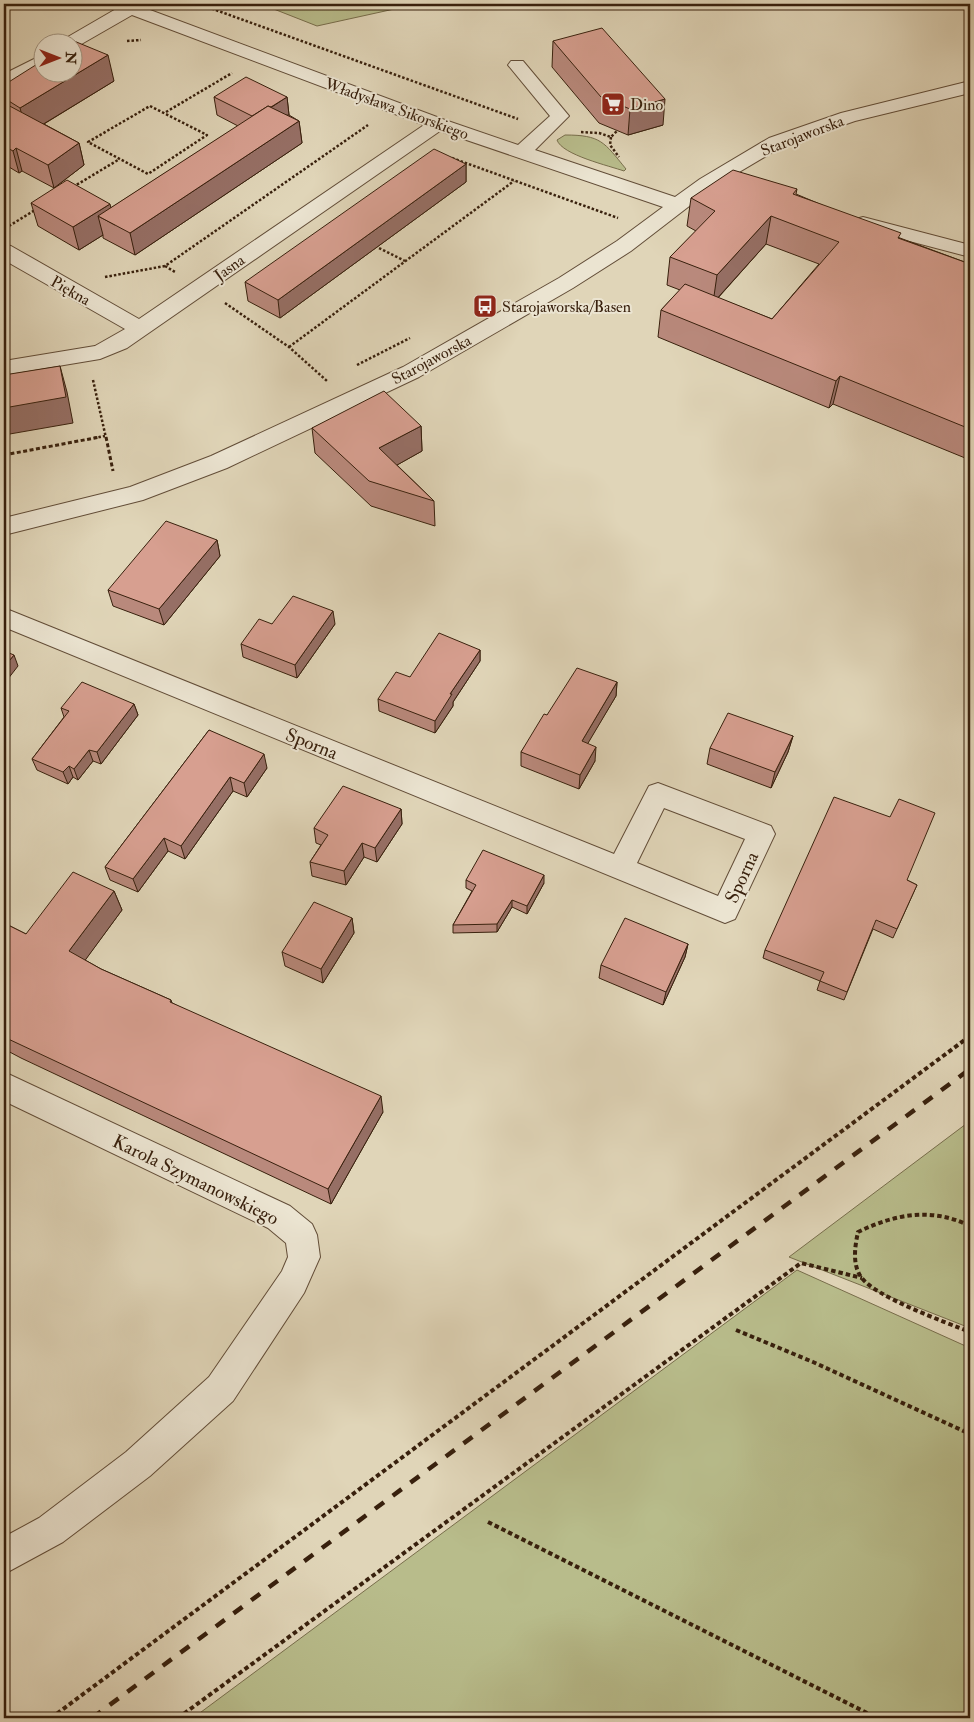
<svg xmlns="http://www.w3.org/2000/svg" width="974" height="1722" font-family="'IM FELL Double Pica',serif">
<rect width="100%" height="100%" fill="#e0d5b8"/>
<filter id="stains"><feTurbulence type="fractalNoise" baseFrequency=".004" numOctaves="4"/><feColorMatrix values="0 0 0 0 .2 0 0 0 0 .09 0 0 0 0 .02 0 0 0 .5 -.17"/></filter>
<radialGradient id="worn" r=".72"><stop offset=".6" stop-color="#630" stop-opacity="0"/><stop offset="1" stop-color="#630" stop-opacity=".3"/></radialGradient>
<g fill="#b8bc8b" stroke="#786e4c">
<polygon points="261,4 417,4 317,26"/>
<path d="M 565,135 C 601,135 604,142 626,169 L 624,171 C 610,166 562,155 557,140 Z"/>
<polygon points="970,1121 970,1328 789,1257"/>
<polygon points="797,1270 970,1348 970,1718 193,1718"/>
</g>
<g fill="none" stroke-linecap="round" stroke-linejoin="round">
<g stroke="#624d38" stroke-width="2">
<g id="minor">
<polygon points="109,4 134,4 445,120 518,145 550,116 508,65 511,61 523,61 569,116 535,150 675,197 700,179 769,138 841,113 970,81 970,93 855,121 783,146 714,187 631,251 573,288 419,377 227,468 143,500 4,535 4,518 130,487 211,456 403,367 559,278 617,241 663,207 440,131 127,348 100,359 4,375 4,361 95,346 125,329 4,260 4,245 11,246 139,319 424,125 132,15 78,46 72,47 72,42 63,42 66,38 116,9"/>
<polygon points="42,55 42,67 11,86 4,88 4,74"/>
<polygon points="863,217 970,245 970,257 856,227 853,223 856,219"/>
<path d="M 4,608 L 614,854 L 649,786 L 658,783 L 771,826 L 775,834 L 735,919 L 725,923 L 4,627 ZM 664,808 L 745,839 L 718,896 L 637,863 Z"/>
<polygon points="4,1072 290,1206 312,1224 317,1235 320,1257 304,1293 233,1401 150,1476 63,1542 4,1574 4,1537 39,1518 126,1452 209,1377 282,1271 288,1257 286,1243 268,1228 4,1101"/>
</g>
</g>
<g stroke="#38200d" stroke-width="2.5" stroke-dasharray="2.5 2" stroke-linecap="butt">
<polyline points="199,4 518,119"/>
<polyline points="127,41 141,40"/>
<polygon points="150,106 207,135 148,174 88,142"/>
<polyline points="166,112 232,73"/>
<polyline points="581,132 599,133 611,137 618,130"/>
<polyline points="611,137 610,145 619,157"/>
<polyline points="452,158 618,218"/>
<polyline points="73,187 118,160"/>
<polyline points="9,226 35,210"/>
<polyline points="375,246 405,261"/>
<polyline points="165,266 175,272"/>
<polyline points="105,277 165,266 368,125"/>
<polyline points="225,303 289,347 327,381"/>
<polyline points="289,347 514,181"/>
<polyline points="357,365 410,338"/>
<polyline points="93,380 106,438"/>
<polyline points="94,438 105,436"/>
</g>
<g stroke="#38200d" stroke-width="3" stroke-dasharray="4 2.5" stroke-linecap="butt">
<polyline points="106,437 113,471"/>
<polyline points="4,455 100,437"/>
</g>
<g stroke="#38200d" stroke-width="4" stroke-dasharray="4.5 3" stroke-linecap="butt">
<path d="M 970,1226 C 932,1207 895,1214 858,1232 C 855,1246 852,1264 861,1277 C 875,1297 945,1322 970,1332"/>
<polyline points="736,1330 813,1362 970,1434"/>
<polyline points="488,1522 877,1718"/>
<polyline points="51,1718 970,1036"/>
<polyline points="178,1718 801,1263 862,1278"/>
</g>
<use href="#minor" fill="#ebe4d1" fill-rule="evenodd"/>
<polyline stroke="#38200d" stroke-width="4.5" stroke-dasharray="11 11" stroke-linecap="butt" points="92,1718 970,1069"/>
</g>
<g fill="#b9897c" stroke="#38200d" fill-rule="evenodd">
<polygon points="553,41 663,125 628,135 599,123 552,67"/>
<polygon points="114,81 44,124 79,143 84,165 54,188 22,171 19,173 4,164 4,85"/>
<polygon points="214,97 287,97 289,115 299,121 302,143 135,255 103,238 103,235 79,250 38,226 31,203 111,208 238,126 217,115"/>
<polygon points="466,164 466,182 280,318 248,301 245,282"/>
<path d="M 797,189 L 796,194 L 900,238 L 970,264 L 970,460 L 833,404 L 829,408 L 658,337 L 661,310 L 680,290 L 667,285 L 670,257 L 696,231 L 687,226 L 691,198 ZM 766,244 L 819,264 L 772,319 L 718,298 Z"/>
<polygon points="421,426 422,451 397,465 434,501 435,526 371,506 315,453 312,428"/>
<polygon points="217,540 220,556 164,625 113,606 108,590"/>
<polygon points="272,624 335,624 297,678 243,657 241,644"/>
<polygon points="480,650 480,661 453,702 453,706 435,733 379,711 378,699 410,677"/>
<polygon points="617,682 616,696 587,744 595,761 579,789 521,766 521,752 547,715"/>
<polygon points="134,704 138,715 101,764 93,761 78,780 73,777 68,784 37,770 32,759 64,717 61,708"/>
<polygon points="209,730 267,768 247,797 233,791 185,859 168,851 138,892 110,880 105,867"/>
<polygon points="793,736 788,752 771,788 707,764 710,748"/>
<polygon points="401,809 402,824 377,862 364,857 346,885 312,876 310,862 321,845 316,843 314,828"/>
<polygon points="466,880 544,883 527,914 512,907 497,932 453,933 453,925 472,891 466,888"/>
<polygon points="907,880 917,885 893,938 873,929 844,1000 817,990 820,981 763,958 765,950"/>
<polygon points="114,891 122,910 85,960 101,969 171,1000 172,1003 383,1112 331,1204 21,1058 4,1049 4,923 26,934"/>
<polygon points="352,918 354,933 323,983 285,966 282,952"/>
<polygon points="688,944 685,957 663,1005 599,978 601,965"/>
</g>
<g fill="#966f65" stroke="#38200d">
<polygon points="108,55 114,81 27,134 20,108"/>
<polygon points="287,97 289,115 255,118"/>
<polygon points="665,99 663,125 628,135 630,109"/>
<polygon points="299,121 302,143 135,255 130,233"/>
<polygon points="79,143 84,165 54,188 48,165"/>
<polygon points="16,148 22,171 19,173 13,151"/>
<polygon points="466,164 466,182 280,318 278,300"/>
<polygon points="110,204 115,225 98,216 103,235 79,250 73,227"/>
<polygon points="771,216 766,244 713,303 717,275"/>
<polygon points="4,275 7,286 4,288"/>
<polygon points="60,366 67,392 73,423 4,435 4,408"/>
<polygon points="840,376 833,404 829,408 836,381"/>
<polygon points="421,426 422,451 381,474 379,448"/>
<polygon points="217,540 220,556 164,625 159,609"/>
<polygon points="333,611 335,624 297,678 295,665"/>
<polygon points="480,650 480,661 453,702 453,706 435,733 435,721 450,694"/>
<polygon points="14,655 18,666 4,684 4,667"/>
<polygon points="617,682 616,696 581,755 582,741"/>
<polygon points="134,704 138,715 101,764 97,752"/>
<polygon points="793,736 788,752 771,788 775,772"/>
<polygon points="596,747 595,761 579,789 580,775"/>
<polygon points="89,750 93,761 78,780 74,769"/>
<polygon points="264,754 267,768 247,797 244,783"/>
<polygon points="69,766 73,777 68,784 63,772"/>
<polygon points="230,777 233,791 185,859 181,846"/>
<polygon points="401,809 402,824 377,862 375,848"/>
<polygon points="164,838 168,851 138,892 133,879"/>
<polygon points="362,843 364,857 346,885 344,871"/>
<polygon points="544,875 544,883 527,914 527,906"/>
<polygon points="114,891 122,910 78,970 69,951"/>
<polygon points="512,900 512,907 497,932 497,924"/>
<polygon points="352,918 354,933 323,983 321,969"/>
<polygon points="688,944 685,957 663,1005 666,992"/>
<polygon points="381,1096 383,1112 331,1204 328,1189"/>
</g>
<g fill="#d79f90" stroke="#38200d">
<polygon points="602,28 665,99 630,109 601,97 553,41"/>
<polygon points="74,41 108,55 20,108 4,98 4,85 42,61 42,72 72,72 72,42"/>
<polygon points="246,77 287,97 271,107 268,106 252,116 214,97"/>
<polygon points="4,103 79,143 48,165 16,148 13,151 4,146"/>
<polygon points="268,106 299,121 130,233 98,216"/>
<polygon points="434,149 466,164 278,300 245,282"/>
<polygon points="733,170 797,189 793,194 901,233 898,238 970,264 970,429 840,376 836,381 661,310 685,284 772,319 839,242 771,216 717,275 670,257 715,211 691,198"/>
<polygon points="67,180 110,204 73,227 31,203"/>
<polygon points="60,366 66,397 4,408 4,375"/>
<polygon points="384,391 421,426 379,448 434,501 369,481 312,428"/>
<polygon points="166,521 217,540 159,609 108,590"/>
<polygon points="293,596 333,611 295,665 241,644 259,619 272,624"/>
<polygon points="439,633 480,650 450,694 452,694 435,721 378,699 396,672 410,677"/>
<polygon points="4,651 14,655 4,667"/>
<polygon points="577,668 617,682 582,741 596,747 580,775 521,752 544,714 547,715"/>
<polygon points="82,682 134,704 97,752 89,750 74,769 69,766 63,772 32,759 69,711 61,708"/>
<polygon points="728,713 793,736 775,772 710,748"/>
<polygon points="209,730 264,754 244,783 230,777 181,846 164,838 133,879 105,867"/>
<polygon points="343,786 401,809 375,848 362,843 344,871 310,862 328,835 314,828"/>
<polygon points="834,797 890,817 899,799 935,813 907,880 917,885 897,929 876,920 847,992 820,981 824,972 765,950"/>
<polygon points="483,850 544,875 527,906 512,900 497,924 453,925 476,885 466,880"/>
<polygon points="73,872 114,891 69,951 101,969 171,1000 170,1002 381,1096 328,1189 4,1037 4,923 26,934"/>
<polygon points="314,902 352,918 321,969 282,952"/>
<polygon points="625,918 688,944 666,992 601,965"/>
</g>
<defs>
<g id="supermarket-square" transform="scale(1.25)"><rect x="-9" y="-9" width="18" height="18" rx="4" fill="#8f2418" stroke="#ebe4d1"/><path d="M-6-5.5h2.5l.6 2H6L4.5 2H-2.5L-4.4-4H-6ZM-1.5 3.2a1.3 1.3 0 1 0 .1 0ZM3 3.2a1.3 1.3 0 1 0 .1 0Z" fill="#fff"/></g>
<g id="bus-square" transform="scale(1.25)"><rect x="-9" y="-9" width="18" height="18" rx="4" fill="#8f2418" stroke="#ebe4d1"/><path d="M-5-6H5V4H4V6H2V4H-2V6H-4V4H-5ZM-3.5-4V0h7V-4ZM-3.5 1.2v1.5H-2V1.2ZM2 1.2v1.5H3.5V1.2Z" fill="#fff"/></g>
</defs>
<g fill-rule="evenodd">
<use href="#supermarket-square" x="613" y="104"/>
<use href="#bus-square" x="485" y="306"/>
</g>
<g text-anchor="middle" stroke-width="4" stroke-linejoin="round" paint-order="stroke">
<g font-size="16" fill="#38200d" stroke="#ebe4d1" text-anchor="start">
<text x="630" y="110">Dino</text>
<text x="502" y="312">Starojaworska/Basen</text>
</g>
<g font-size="16" fill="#38200d" stroke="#ebe4d1">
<text transform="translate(397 108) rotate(20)" y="6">Władysława Sikorskiego</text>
<text transform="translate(802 135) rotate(-21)" y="6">Starojaworska</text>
<text transform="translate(229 267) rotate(-35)" y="6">Jasna</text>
<text transform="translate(71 290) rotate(30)" y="6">Piękna</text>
<text transform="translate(431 359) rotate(-28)" y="6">Starojaworska</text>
</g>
<g font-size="19" fill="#38200d" stroke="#ebe4d1">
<text transform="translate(312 743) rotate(22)" y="7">Sporna</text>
<text transform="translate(741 877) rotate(-65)" y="7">Sporna</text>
<text transform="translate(196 1179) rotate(26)" y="7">Karola Szymanowskiego</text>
</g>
</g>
<rect width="974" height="1722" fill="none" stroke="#e0d5b8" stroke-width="20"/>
<rect x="5" y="5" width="964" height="1712" fill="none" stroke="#38200d" stroke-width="2.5"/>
<rect x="10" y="10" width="954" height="1702" fill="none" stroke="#38200d"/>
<g transform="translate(58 58) rotate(90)"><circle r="24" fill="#ebe4d1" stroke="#a39683"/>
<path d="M0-4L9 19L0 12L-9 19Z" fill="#8f2418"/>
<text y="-8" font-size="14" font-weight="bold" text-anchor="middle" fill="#38200d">N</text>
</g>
<rect width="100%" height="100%" filter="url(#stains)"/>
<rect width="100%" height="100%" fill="url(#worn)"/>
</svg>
